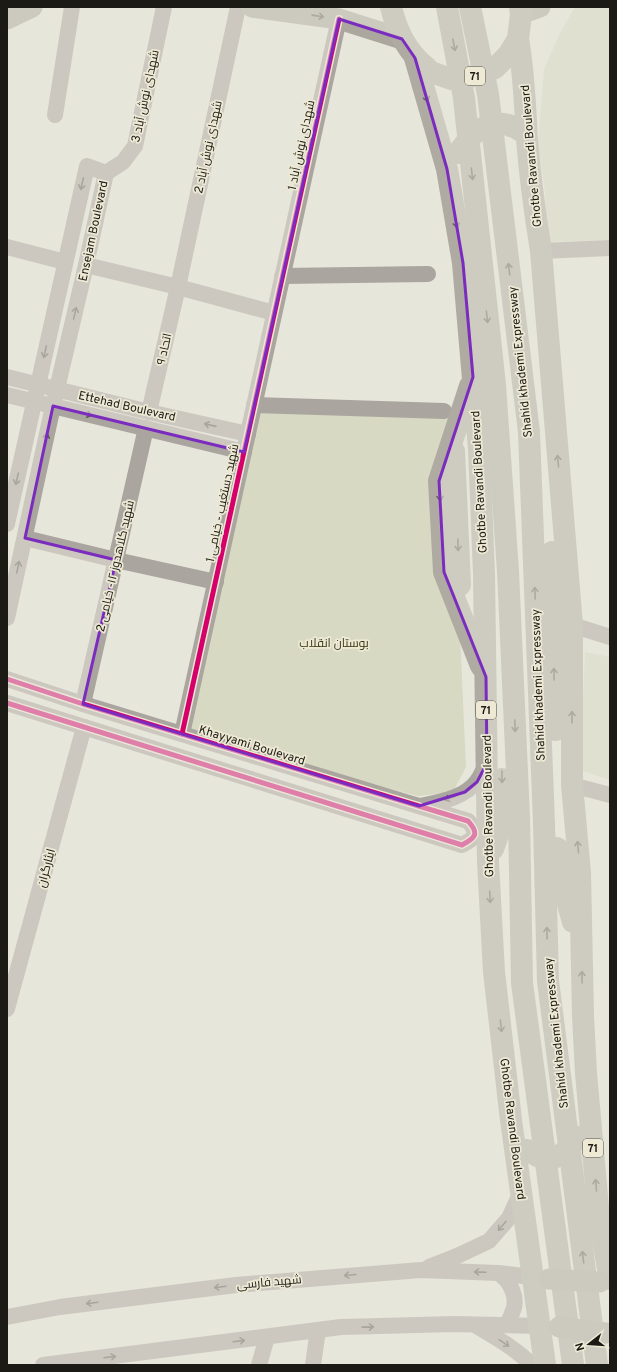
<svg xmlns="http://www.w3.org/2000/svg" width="617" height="1372" font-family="Overpass,Cairo,sans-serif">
<rect width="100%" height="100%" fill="#e7e6db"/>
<g fill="#d8d9c3">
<polygon points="575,7 610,7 610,240 547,242 545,193 538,142 544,69 561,31"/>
<polygon points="262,399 450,412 466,767 453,792 418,796 182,734"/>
<polygon points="585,652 610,657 610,780 580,770"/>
</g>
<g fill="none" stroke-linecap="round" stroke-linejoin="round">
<g stroke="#aaa59f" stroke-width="16">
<polyline points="55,115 72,7"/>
<polyline points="106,173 123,162 135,146 164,7"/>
<polyline points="7,247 65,262"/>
<polyline points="541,251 610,248"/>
<polyline points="86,265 178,287 274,313"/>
<polyline points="282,276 428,274"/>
<polyline points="7,377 149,412 248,434"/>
<polyline points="7,395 244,452"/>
<polyline points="254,405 444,411"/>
<polyline points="149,412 178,287 238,7"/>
<polyline points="7,524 87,166 106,173"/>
<polyline points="25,538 116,560 216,582"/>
<polyline points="7,618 53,406 86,265 106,173"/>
<polyline points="572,625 610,637"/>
<path d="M 7,679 L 83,704 L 468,821 C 480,834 475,838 462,845 L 7,703"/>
<polyline points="83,704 146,428"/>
<polyline points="182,734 339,19"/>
<polyline points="572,785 610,795"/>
<path d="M 420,806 C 439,802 465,798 477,781 C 481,776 483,770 486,764"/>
<polyline points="7,1009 84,727"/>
<polyline points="429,1267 457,1256 489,1241 509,1218 521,1192"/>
<path d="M 498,1273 C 511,1281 519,1299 512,1313 C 511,1318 508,1320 507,1325"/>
<polyline points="7,1317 60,1307 236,1285 421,1270 498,1273 532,1277"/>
<path d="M 475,1325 C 495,1337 515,1348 532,1365"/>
<polyline points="43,1365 341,1327 455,1324 540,1326"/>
<polyline points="259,1365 267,1337"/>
<polyline points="313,1365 318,1330"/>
</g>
<g stroke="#aca79e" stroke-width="21">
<polyline points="252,7 339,19 402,39"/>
<polyline points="521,14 540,7"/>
<polyline points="7,19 32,7"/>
</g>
<g stroke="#b0aba2" stroke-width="22">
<path d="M 391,7 C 397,32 407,52 427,68"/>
<polyline points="447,7 464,98 495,385 508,571 519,817 522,983 573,1365"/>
<polyline points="470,7 488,94 529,432 544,824 548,981 597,1365"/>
<path d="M 518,39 C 524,72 525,105 527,139 C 530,177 535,214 541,251 L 572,625 L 572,785 L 580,873 L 583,1016 L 586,1073 L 599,1219 L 610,1279"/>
<polyline points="510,52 518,39 521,14 520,7"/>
<polyline points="415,58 447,169 463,263 479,449 484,574 488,862 494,972 511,1120 545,1365"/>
<polyline points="470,386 439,481 444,572 481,666"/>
<polyline points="454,451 460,585"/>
<polyline points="552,552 555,730"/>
<polyline points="557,848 558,868 573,922"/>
<polyline points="493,849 503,821 502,779"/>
</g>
<g stroke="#aca79e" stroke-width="21">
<polyline points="549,1279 600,1282"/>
<polyline points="559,1327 606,1333"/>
</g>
<g stroke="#b0aba2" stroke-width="22">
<polyline points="434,73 451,79 458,79 479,75 495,68 510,53"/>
<path d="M 458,153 C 474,130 493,113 521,131"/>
<path d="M 527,1150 C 550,1167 562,1157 578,1137"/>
</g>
<g stroke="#ede9d5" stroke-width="8">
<g id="cycleway">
<path d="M 7,679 L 83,704 L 468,821 C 480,834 475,838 462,845 L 7,703"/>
<polyline points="182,734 339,19"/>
</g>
</g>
<use href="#cycleway" stroke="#d6006c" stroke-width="5"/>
</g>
<defs><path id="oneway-shaft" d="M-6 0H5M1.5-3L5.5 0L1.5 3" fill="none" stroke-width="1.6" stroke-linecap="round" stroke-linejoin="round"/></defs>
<use stroke="#646059" href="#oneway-shaft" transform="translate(318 16) rotate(8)"/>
<g stroke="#66625b">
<use href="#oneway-shaft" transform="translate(454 45) rotate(79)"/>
<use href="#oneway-shaft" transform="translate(426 96) rotate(74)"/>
<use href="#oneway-shaft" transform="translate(472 174) rotate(84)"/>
<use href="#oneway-shaft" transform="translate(456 222) rotate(81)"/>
<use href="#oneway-shaft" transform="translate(509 269) rotate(-97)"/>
<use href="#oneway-shaft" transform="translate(487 317) rotate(84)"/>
<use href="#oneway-shaft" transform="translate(558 461) rotate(-95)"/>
<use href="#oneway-shaft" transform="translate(440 495) rotate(87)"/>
<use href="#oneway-shaft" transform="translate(458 545) rotate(88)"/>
<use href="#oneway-shaft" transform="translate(535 593) rotate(-92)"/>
<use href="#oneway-shaft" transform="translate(554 674) rotate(-91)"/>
<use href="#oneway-shaft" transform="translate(572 717) rotate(-90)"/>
<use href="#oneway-shaft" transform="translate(515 726) rotate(88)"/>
<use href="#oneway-shaft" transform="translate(502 777) rotate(89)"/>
<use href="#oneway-shaft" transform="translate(578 847) rotate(-95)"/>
<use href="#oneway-shaft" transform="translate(490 897) rotate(87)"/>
<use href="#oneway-shaft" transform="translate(547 933) rotate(-91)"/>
<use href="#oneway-shaft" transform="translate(582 977) rotate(-91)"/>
<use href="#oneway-shaft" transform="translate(501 1026) rotate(83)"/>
<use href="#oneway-shaft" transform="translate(596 1185) rotate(-95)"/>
<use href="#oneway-shaft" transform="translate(583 1257) rotate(-97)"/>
</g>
<g stroke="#5c5953">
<use href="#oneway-shaft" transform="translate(82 184) rotate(103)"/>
<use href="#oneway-shaft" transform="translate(75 313) rotate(-77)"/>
<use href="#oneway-shaft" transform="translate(45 352) rotate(102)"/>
<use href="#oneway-shaft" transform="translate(86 414) rotate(14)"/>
<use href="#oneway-shaft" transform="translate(210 425) rotate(-167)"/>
<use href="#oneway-shaft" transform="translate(46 439) rotate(-78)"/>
<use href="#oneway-shaft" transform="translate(17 479) rotate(103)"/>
<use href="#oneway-shaft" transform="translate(18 567) rotate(-78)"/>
<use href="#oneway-shaft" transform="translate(450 798) rotate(160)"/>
<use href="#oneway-shaft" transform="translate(502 1226) rotate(130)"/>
<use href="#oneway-shaft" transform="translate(480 1272) rotate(-178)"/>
<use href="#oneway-shaft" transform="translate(350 1275) rotate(175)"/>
<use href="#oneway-shaft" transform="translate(220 1287) rotate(173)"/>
<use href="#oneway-shaft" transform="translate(92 1303) rotate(173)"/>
<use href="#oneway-shaft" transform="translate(368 1327) rotate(-1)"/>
<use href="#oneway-shaft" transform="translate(239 1341) rotate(-7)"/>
<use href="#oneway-shaft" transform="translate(504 1343) rotate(34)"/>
<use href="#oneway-shaft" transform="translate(110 1357) rotate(-7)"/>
</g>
<path d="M0 0H617V1372H0ZM 339,19 L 402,39 L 415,58 L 447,169 L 463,263 L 473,377 L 439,481 L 444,572 L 486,677 L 487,763 L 477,782 L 465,792 L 419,806 L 83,704 L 116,560 L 25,538 L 53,406 L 244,452 Z" fill="#e7e6db" fill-opacity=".55" fill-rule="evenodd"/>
<path fill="none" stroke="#7b2cbf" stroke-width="3" stroke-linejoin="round" d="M 339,19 L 402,39 L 415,58 L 447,169 L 463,263 L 473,377 L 439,481 L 444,572 L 486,677 L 487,763 L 477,782 L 465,792 L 419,806 L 83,704 L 116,560 L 25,538 L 53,406 L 244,452 Z"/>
<g text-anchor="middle" stroke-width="3.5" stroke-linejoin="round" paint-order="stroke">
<g fill="#ede9d5" stroke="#5b584e" stroke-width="1">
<rect x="465" y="67" width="20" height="18" rx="3"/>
<rect x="476" y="701" width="20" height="18" rx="3"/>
<rect x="583" y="1139" width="20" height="18" rx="3"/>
</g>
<g font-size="11" font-weight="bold" fill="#1c1a14">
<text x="475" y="80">71</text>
<text x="486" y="714">71</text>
<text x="593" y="1152">71</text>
</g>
<g font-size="12" fill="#1c1a14" stroke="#ede9d5">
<text transform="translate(145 96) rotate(-78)" y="4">شهدای نوش آباد 3</text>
<text transform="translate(301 145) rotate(-78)" y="4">شهدای نوش آباد 1</text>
<text transform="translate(208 147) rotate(-78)" y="4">شهدای نوش آباد 2</text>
<text transform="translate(531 156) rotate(-95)" y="4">Ghotbe Ravandi Boulevard</text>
<text transform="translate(93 231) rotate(-78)" y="4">Ensejam Boulevard</text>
<text transform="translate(164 349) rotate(-77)" y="4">اتحاد ۹</text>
<text transform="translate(520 362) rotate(-96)" y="4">Shahid khademi Expressway</text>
<text transform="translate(127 406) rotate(13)" y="4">Ettehad Boulevard</text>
<text transform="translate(479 482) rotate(-93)" y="4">Ghotbe Ravandi Boulevard</text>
<text transform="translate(222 503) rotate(-78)" y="4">شهید دستغیب - خیامی 1</text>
<text transform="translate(115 566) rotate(-77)" y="4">شهید کلاهدوز ۱۲- خیامی 2</text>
<text transform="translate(538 685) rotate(-92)" y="4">Shahid khademi Expressway</text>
<text transform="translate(252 745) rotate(17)" y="4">Khayyami Boulevard</text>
<text transform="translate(488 806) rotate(-91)" y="4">Ghotbe Ravandi Boulevard</text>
<text transform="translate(46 868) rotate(-75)" y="4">ایثارگران</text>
<text transform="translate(556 1033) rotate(-96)" y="4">Shahid khademi Expressway</text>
<text transform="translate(513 1129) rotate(83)" y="4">Ghotbe Ravandi Boulevard</text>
<text transform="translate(269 1282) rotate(-5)" y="4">شهید فارسی</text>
</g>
<g font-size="12" fill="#373710" stroke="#ede9d5">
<text x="334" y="647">بوستان انقلاب</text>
</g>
</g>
<rect width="617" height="1372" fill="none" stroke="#1c1a14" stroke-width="16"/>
<g transform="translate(589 1344) rotate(253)" stroke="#ede9d5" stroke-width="3" paint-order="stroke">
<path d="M0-3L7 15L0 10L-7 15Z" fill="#1c1a14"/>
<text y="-6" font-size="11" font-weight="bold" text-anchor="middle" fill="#1c1a14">N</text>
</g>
</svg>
